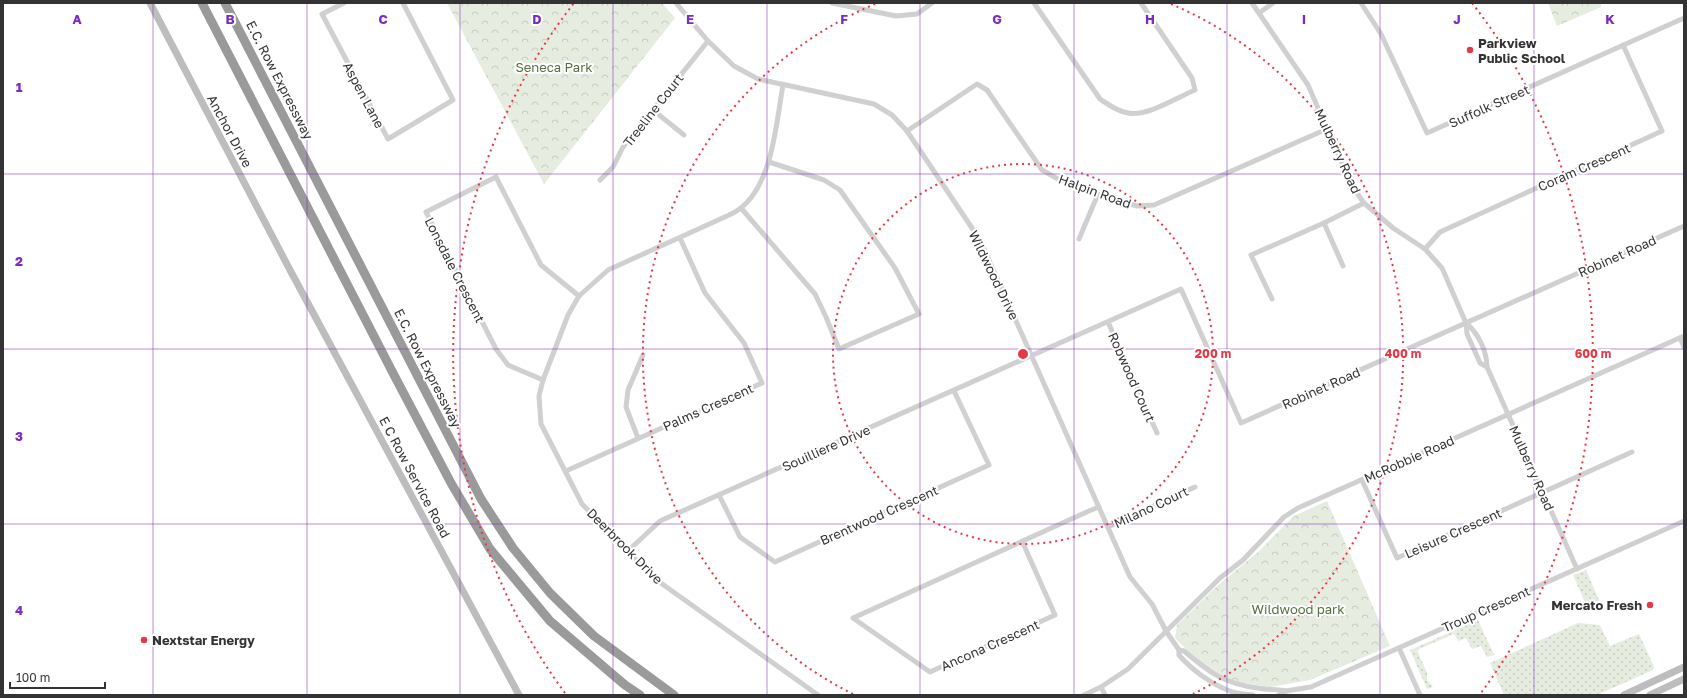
<svg xmlns="http://www.w3.org/2000/svg" width="1687" height="698" font-family="'Golos Text',sans-serif">
<defs>
<pattern id="grass-dots" width="8" height="8" patternUnits="userSpaceOnUse"><rect width="8" height="8" fill="#e6ecdf"/><path d="M2 2h.1M6 6h.1" fill="none" stroke="#c6cbc0" stroke-width="1.8" stroke-linecap="round"/></pattern>
<pattern id="forest-crowns" width="20" height="18" patternUnits="userSpaceOnUse"><rect width="20" height="18" fill="#e6ecdf"/><path d="M2 6a3 3 0 1 1 6 0M12 15a3 3 0 1 1 6 0" fill="none" stroke="#c6cbc0"/></pattern>
</defs>
<rect width="100%" height="100%" fill="#fff"/>
<g fill="url(#grass-dots)">
<polygon points="1586,570 1602,607 1589,612 1573,575"/>
<polygon points="1478,620 1494,655 1487,657 1481,646 1472,649 1466,638 1458,641 1454,634 1417,650 1427,673 1427,680 1433,687 1427,689 1410,650"/>
<polygon points="1578,623 1600,625 1610,646 1639,634 1654,667 1653,670 1597,695 1504,695 1490,663"/>
</g>
<g fill="url(#forest-crowns)">
<polygon points="447,3 662,3 675,18 544,184"/>
<polygon points="1548,3 1601,3 1601,7 1557,26"/>
<polygon points="1327,501 1390,646 1310,680 1270,687 1230,681 1198,661 1175,638 1177,625 1217,586 1258,552 1294,516"/>
</g>
<g fill="none" stroke-linecap="round" stroke-linejoin="round">
<g stroke="#d0d0d0" stroke-width="5">
<polyline points="344,3 322,14 388,139 453,100 403,3"/>
<path d="M 676,3 L 708,41 L 734,66 L 758,79 L 874,104 L 892,115 L 907,131 L 980,240 L 1130,577 L 1152,604 L 1166,631 L 1179,650 L 1179,655 C 1192,670 1211,684 1230,691 C 1237,694 1245,694 1253,695"/>
<polyline points="832,3 896,16 917,14 932,3"/>
<path d="M 1034,3 L 1100,99 C 1109,105 1117,111 1128,113 C 1147,117 1178,97 1195,90 L 1192,78 L 1141,3"/>
<polyline points="1252,3 1308,85 1352,186 1364,203 1393,228 1425,249 1442,268 1466,323 1467,334 1480,363 1487,367"/>
<polyline points="1361,3 1381,34 1427,133 1684,18"/>
<polyline points="1259,13 1273,3"/>
<path d="M 783,85 C 776,123 773,182 741,208 C 737,211 732,214 727,216 L 608,270 L 579,296 L 568,315 L 543,380 L 539,396 L 541,424 L 582,504 L 628,551 L 658,581 L 818,695"/>
<polyline points="653,110 684,135"/>
<polyline points="907,131 977,84 987,90 1042,170 1058,179 1098,194 1137,206 1154,205 1327,129"/>
<polyline points="600,180 613,167 623,147 708,41"/>
<polyline points="741,208 815,294 826,317 839,349 919,314 895,268 840,190 824,180 769,162"/>
<polyline points="1324,223 1343,266"/>
<polyline points="1079,239 1098,194"/>
<polyline points="1425,249 1440,232 1662,131 1623,45"/>
<polyline points="1272,299 1251,255 1324,223 1364,203"/>
<polyline points="1108,322 1157,433"/>
<path d="M 1466,323 C 1478,333 1487,351 1487,367 L 1577,569"/>
<polyline points="1680,338 1684,347"/>
<polyline points="543,380 508,365 496,349 426,212 496,177 541,265 579,296"/>
<polyline points="638,438 626,407 628,390 643,355"/>
<polyline points="566,471 762,383 744,343 705,293 680,238"/>
<polyline points="1362,480 1397,558 1632,452"/>
<polyline points="719,495 740,537 775,562 989,465 954,391"/>
<polyline points="1108,527 1195,487"/>
<polyline points="1022,541 1055,615 930,672 853,618 1089,511 1099,507"/>
<polyline points="628,551 660,521 1181,289 1241,423 1684,226"/>
<polyline points="1399,648 1420,695"/>
<path d="M 1179,650 L 1184,651 C 1209,672 1224,684 1258,688 C 1268,690 1276,689 1286,691"/>
<polyline points="1101,687 1105,695"/>
<polyline points="1084,695 1101,687 1128,669 1220,578 1243,560 1284,517 1298,508 1684,336"/>
<polyline points="1279,695 1286,691 1311,687 1684,521"/>
</g>
<g stroke="#bdbdbd" stroke-width="7">
<polyline points="150,3 290,270 519,695"/>
<polyline points="1624,695 1684,667"/>
<polyline points="1650,695 1684,679"/>
</g>
<g stroke="#9a9a9a" stroke-width="9">
<polyline points="202,3 394,375 451,483 490,549 550,621 625,685 640,695"/>
<polyline points="225,3 481,499 513,548 550,593 594,636 674,695"/>
</g>
</g>
<path fill="none" stroke="#7b2cbf" stroke-width="1" stroke-opacity="0.55" d="M 153,3 L 153,695M 307,3 L 307,695M 460,3 L 460,695M 613,3 L 613,695M 767,3 L 767,695M 920,3 L 920,695M 1074,3 L 1074,695M 1227,3 L 1227,695M 1380,3 L 1380,695M 1534,3 L 1534,695M 3,174 L 1684,174M 3,349 L 1684,349M 3,524 L 1684,524"/>
<g fill="none" stroke="#e63946" stroke-width="2" stroke-dasharray="2 4">
<circle cx="1023" cy="354" r="190"/>
<path d="M853 694A380 380 0 0 1 875 4M1171 4A380 380 0 0 1 1193 694"/>
<path d="M565 693A570 570 0 0 1 574 3M1472 3A570 570 0 0 1 1481 693"/>
</g>
<g fill="#e63946" stroke="#fff" stroke-width="1.5">
<circle cx="1470" cy="50" r="4"/>
<circle cx="1650" cy="605" r="4"/>
<circle cx="144" cy="640" r="4"/>
</g>
<g text-anchor="middle" stroke-width="4" stroke-linejoin="round" paint-order="stroke">
<g font-size="13" font-weight="bold" fill="#333" stroke="#fff" text-anchor="start">
<text x="1478" y="48">Parkview<tspan x="1478" dy="15">Public School</tspan></text>
<text x="1642" y="610" text-anchor="end">Mercato Fresh</text>
<text x="152" y="645">Nextstar Energy</text>
</g>
<g font-size="13" fill="#56703f" stroke="#fff">
<text x="554" y="72">Seneca Park</text>
<text x="1298" y="614">Wildwood park</text>
</g>
<g font-size="13" fill="#333" stroke="#fff">
<text transform="translate(280 80) rotate(63)" y="5">E.C. Row Expressway</text>
<text transform="translate(364 95) rotate(62)" y="5">Aspen Lane</text>
<text transform="translate(1489 106) rotate(-24)" y="5">Suffolk Street</text>
<text transform="translate(653 110) rotate(-52)" y="5">Treeline Court</text>
<text transform="translate(230 131) rotate(62)" y="5">Anchor Drive</text>
<text transform="translate(1338 151) rotate(65)" y="5">Mulberry Road</text>
<text transform="translate(1584 167) rotate(-24)" y="5">Coram Crescent</text>
<text transform="translate(1095 191) rotate(20)" y="5">Halpin Road</text>
<text transform="translate(1617 256) rotate(-24)" y="5">Robinet Road</text>
<text transform="translate(455 270) rotate(63)" y="5">Lonsdale Crescent</text>
<text transform="translate(994 275) rotate(64)" y="5">Wildwood Drive</text>
<text transform="translate(428 368) rotate(63)" y="5">E.C. Row Expressway</text>
<text transform="translate(1132 377) rotate(66)" y="5">Robwood Court</text>
<text transform="translate(1321 388) rotate(-24)" y="5">Robinet Road</text>
<text transform="translate(708 407) rotate(-24)" y="5">Palms Crescent</text>
<text transform="translate(826 448) rotate(-24)" y="5">Souilliere Drive</text>
<text transform="translate(1409 459) rotate(-24)" y="5">McRobbie Road</text>
<text transform="translate(1532 468) rotate(66)" y="5">Mulberry Road</text>
<text transform="translate(415 477) rotate(62)" y="5">E C Row Service Road</text>
<text transform="translate(1151 507) rotate(-25)" y="5">Milano Court</text>
<text transform="translate(879 515) rotate(-24)" y="5">Brentwood Crescent</text>
<text transform="translate(1453 533) rotate(-24)" y="5">Leisure Crescent</text>
<text transform="translate(625 546) rotate(45)" y="5">Deerbrook Drive</text>
<text transform="translate(1486 609) rotate(-24)" y="5">Troup Crescent</text>
<text transform="translate(990 645) rotate(-24)" y="5">Ancona Crescent</text>
</g>
</g>
<g font-size="13" text-anchor="middle" font-weight="bold" fill="#7b2cbf" stroke="#fff" stroke-width="4" stroke-linejoin="round" paint-order="stroke">
<text x="77" y="24">A</text>
<text x="230" y="24">B</text>
<text x="383" y="24">C</text>
<text x="537" y="24">D</text>
<text x="690" y="24">E</text>
<text x="844" y="24">F</text>
<text x="997" y="24">G</text>
<text x="1150" y="24">H</text>
<text x="1304" y="24">I</text>
<text x="1457" y="24">J</text>
<text x="1610" y="24">K</text>
<text x="19" y="92">1</text>
<text x="19" y="266">2</text>
<text x="19" y="441">3</text>
<text x="19" y="615">4</text>
</g>
<circle cx="1023" cy="354" r="6" fill="#e63946" stroke="#fff" stroke-width="2"/>
<g font-size="12" text-anchor="middle" font-weight="bold" fill="#e63946" stroke="#fff" stroke-width="4" stroke-linejoin="round" paint-order="stroke">
<text x="1213" y="358">200 m</text>
<text x="1403" y="358">400 m</text>
<text x="1593" y="358">600 m</text>
</g>
<rect width="1687" height="698" fill="none" stroke="#333333" stroke-width="8"/>
<path d="M10 682v6h95v-6" fill="none" stroke="#333333" stroke-width="2"/>
<text x="16" y="682" font-size="12" fill="#333333" stroke="#ffffff" stroke-width="3" paint-order="stroke">100 m</text>
</svg>
